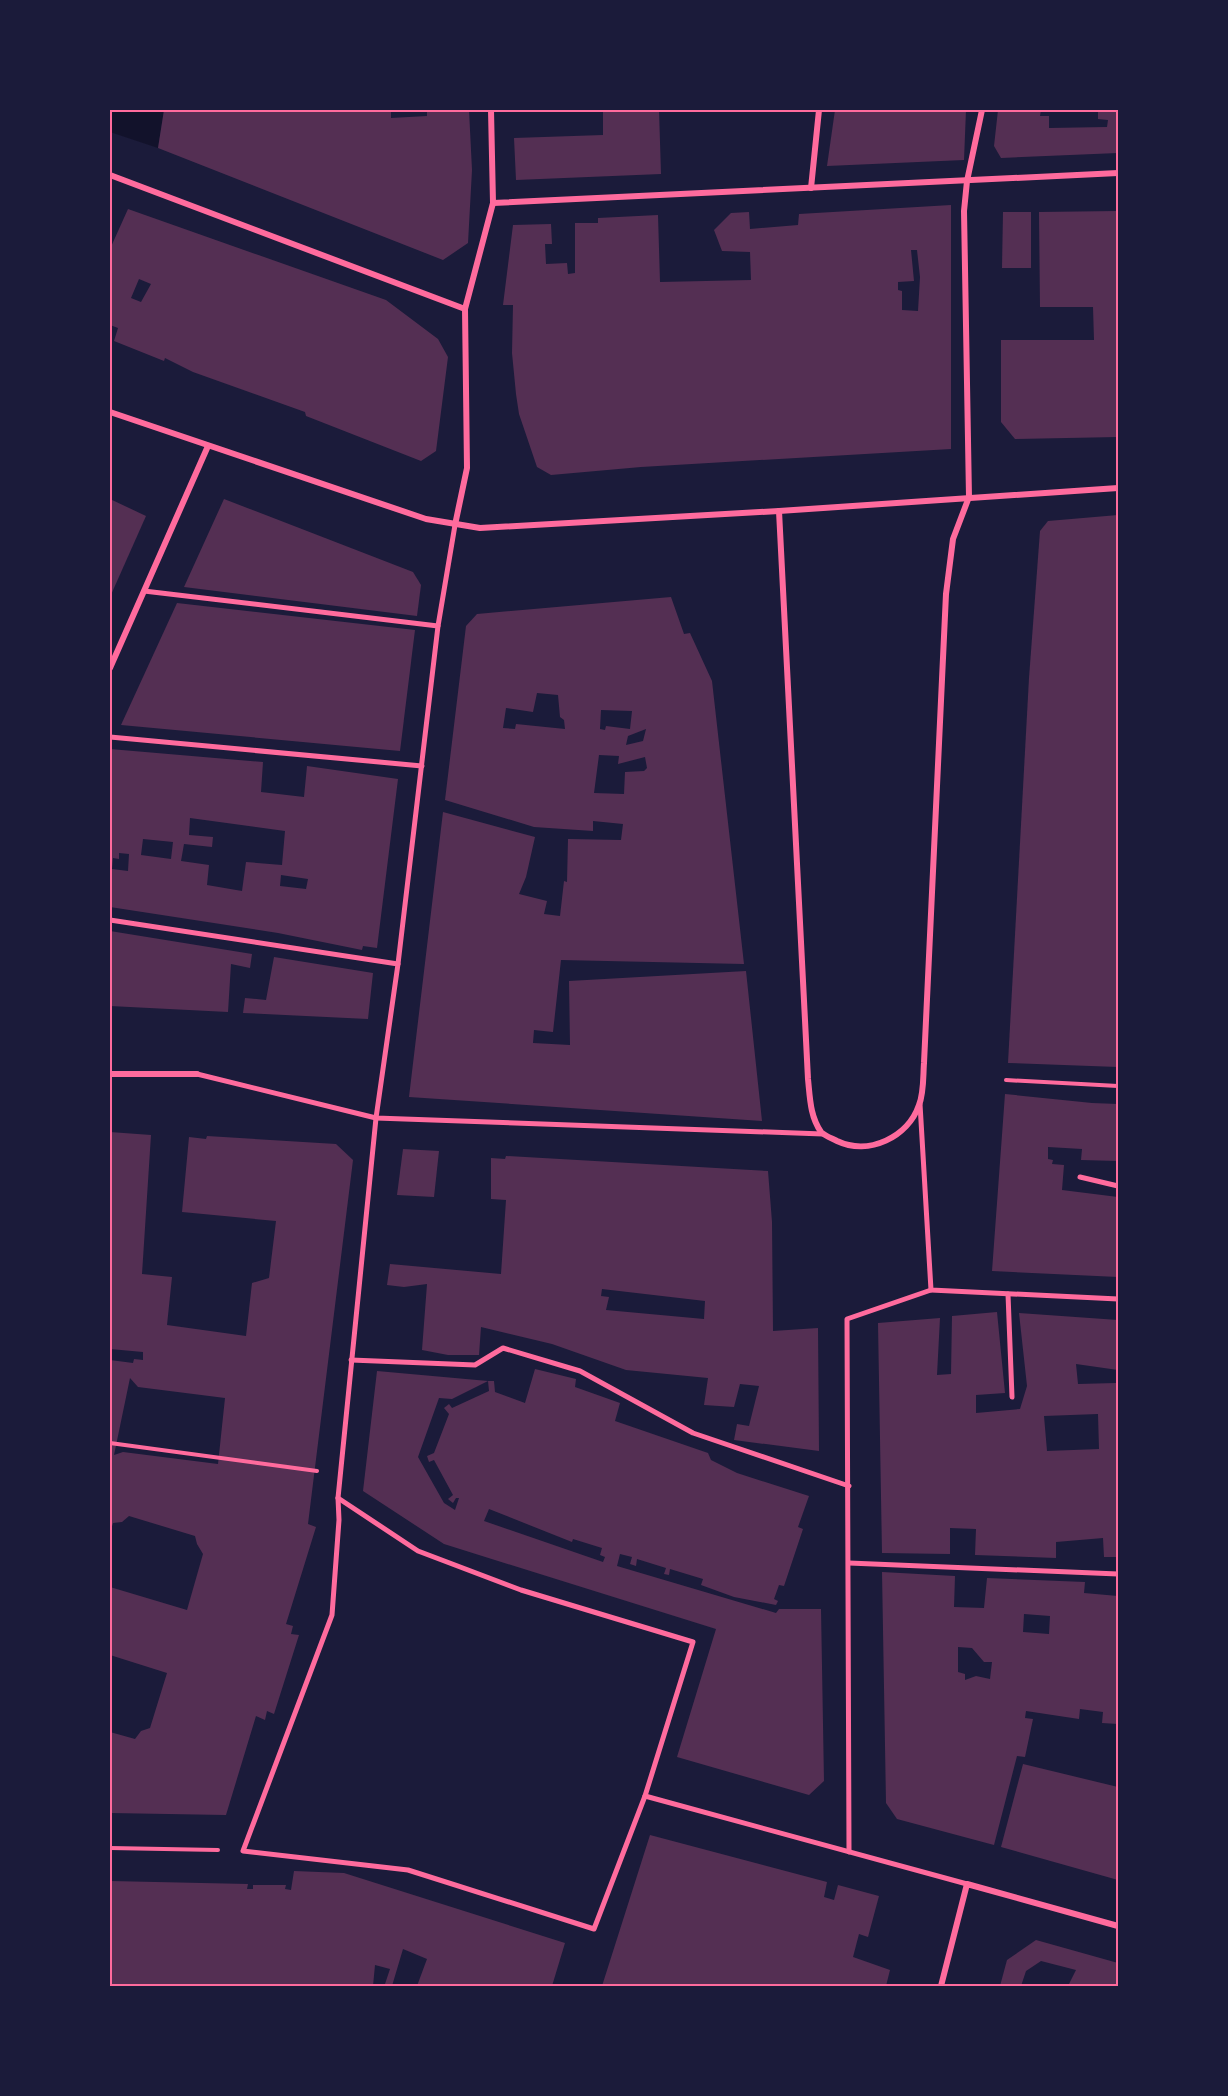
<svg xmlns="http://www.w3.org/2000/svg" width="1228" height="2096" font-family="Signika,sans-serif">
<rect width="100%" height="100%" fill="#1b1b3a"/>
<polygon fill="#12122b" points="110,110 164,110 158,148 110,132"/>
<g fill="#542f53" fill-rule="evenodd">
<polygon points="164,110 391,110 391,118 427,116 427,110 469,110 472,170 468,243 443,260 158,148"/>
<polygon points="603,110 659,110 661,174 516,180 514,138 603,135"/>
<polygon points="835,110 966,110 964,160 827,166"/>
<polygon points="998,110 1041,110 1040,116 1049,116 1049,128 1107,127 1108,120 1098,119 1098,110 1118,110 1118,153 1001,158 994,146"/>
<path d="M 951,205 L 951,449 L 641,467 L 551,475 L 537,467 L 519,414 L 516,394 L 512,353 L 513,305 L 503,305 L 513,225 L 551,224 L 552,244 L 545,244 L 546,264 L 567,263 L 568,274 L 575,273 L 575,223 L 598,223 L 598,218 L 658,215 L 660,282 L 751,280 L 750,252 L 722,251 L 714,230 L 731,213 L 749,212 L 750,229 L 798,225 L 799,214 ZM 911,250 L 917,250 L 920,277 L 918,311 L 902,310 L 902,291 L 898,290 L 898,282 L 914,281 Z"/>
<path d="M 128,209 L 386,300 L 438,339 L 448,357 L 436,451 L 421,461 L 306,416 L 305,412 L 193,372 L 165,358 L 164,361 L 114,341 L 118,328 L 110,325 L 110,249 ZM 139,279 L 151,284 L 141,302 L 131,298 Z"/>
<polygon points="1118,211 1118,437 1015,439 1001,422 1001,340 1094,340 1093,307 1040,307 1039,212"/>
<polygon points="1003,212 1031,212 1031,268 1002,268"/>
<polygon points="110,499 146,516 110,597"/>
<polygon points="224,499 413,572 421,585 417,616 184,587"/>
<polygon points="1118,515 1118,1067 1008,1063 1029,678 1040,531 1048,521"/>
<path d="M 671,597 L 684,634 L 690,633 L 712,681 L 744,964 L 561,960 L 553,1032 L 534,1030 L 533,1043 L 570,1045 L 569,981 L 746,971 L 762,1121 L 409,1097 L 443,812 L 535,837 L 526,877 L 519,894 L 547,901 L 544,914 L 560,916 L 564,881 L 567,882 L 568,839 L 621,840 L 623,824 L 593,821 L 593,831 L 534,827 L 445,800 L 466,626 L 477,614 ZM 537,693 L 558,695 L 560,717 L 564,720 L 565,729 L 516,724 L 515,729 L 503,728 L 506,708 L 533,712 ZM 601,710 L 632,711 L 630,729 L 606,726 L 605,730 L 600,729 ZM 646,729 L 643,741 L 626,745 L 628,736 ZM 599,755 L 619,756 L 618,764 L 645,757 L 647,768 L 644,771 L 625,772 L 624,794 L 594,793 Z"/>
<polygon points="177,603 415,630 400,751 121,725"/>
<path d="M 110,749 L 263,762 L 261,792 L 304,797 L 307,766 L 398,779 L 377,948 L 363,946 L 362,950 L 278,933 L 110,907 ZM 190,818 L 285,831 L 282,865 L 246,862 L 242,891 L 207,885 L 209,865 L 181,861 L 184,844 L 212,847 L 213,837 L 189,835 ZM 143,839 L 173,842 L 171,859 L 141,855 ZM 119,853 L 129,854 L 128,871 L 112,869 L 113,858 L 119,859 ZM 281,875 L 308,879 L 306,889 L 280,886 Z"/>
<polygon points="110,931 252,954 250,968 231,964 228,1012 110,1006"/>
<polygon points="274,957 373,973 368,1019 243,1013 245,998 266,1000"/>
<polygon points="1005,1094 1092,1103 1118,1104 1118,1161 1081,1160 1082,1149 1048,1147 1048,1159 1053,1160 1052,1164 1064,1165 1062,1190 1118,1197 1118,1277 992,1271"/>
<path d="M 110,1132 L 151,1135 L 142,1274 L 172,1277 L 167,1325 L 246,1336 L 252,1283 L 269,1278 L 276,1221 L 182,1212 L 189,1137 L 206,1139 L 207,1136 L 336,1144 L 353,1160 L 308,1524 L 316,1527 L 286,1624 L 293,1626 L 291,1634 L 299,1635 L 274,1714 L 267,1711 L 265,1720 L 256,1716 L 226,1815 L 110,1813 L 110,1732 L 135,1739 L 141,1731 L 150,1728 L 167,1673 L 110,1655 L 110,1587 L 187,1610 L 203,1554 L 197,1544 L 195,1536 L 129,1516 L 122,1522 L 113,1523 L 110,1533 L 110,1360 L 133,1363 L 134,1359 L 143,1360 L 143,1352 L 110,1349 ZM 130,1378 L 138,1387 L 225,1398 L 218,1464 L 123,1452 L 114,1455 Z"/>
<polygon points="403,1149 439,1151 434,1197 397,1195"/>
<path d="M 506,1156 L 768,1171 L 772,1222 L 773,1331 L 818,1328 L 819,1451 L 734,1440 L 737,1424 L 749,1426 L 759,1386 L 740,1384 L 734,1407 L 704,1405 L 708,1378 L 626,1370 L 552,1344 L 481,1327 L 479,1355 L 448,1355 L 422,1350 L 427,1284 L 404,1287 L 387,1285 L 390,1264 L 501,1274 L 506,1200 L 491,1199 L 491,1158 L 505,1159 ZM 602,1289 L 705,1301 L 704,1319 L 606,1310 L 609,1297 L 601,1296 Z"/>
<path d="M 997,1312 L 1005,1393 L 976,1395 L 976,1413 L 1020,1409 L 1027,1386 L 1019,1313 L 1118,1320 L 1118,1370 L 1076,1364 L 1078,1384 L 1116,1383 L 1117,1377 L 1118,1377 L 1118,1557 L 1104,1557 L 1103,1538 L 1056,1542 L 1056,1558 L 975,1555 L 976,1529 L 950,1528 L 950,1554 L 882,1553 L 878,1323 L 940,1318 L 937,1375 L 951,1374 L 952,1316 ZM 1098,1414 L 1099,1449 L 1047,1451 L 1044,1416 Z"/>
<path d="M 535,1369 L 576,1379 L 575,1387 L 620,1403 L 615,1421 L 708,1453 L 711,1460 L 737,1473 L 809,1496 L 798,1527 L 803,1529 L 784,1586 L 779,1585 L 774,1599 L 778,1601 L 776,1605 L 734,1597 L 701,1585 L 703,1579 L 670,1569 L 669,1575 L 664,1574 L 666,1568 L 637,1559 L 636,1566 L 630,1564 L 632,1557 L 620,1554 L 617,1566 L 776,1613 L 779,1609 L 821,1609 L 824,1781 L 809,1795 L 677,1757 L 716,1629 L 444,1544 L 363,1491 L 377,1371 L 488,1381 L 452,1399 L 439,1398 L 418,1457 L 444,1503 L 455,1510 L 459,1498 L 456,1498 L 453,1503 L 448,1499 L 453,1495 L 434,1460 L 429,1462 L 427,1456 L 434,1453 L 449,1414 L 444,1408 L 449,1404 L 452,1408 L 489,1391 L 488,1381 L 494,1381 L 495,1392 L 525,1403 ZM 489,1509 L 572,1542 L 573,1539 L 602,1548 L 600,1555 L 605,1557 L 603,1562 L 484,1521 Z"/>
<path d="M 882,1572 L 955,1576 L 954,1607 L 984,1608 L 987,1578 L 1085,1582 L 1084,1593 L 1118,1596 L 1118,1724 L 1102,1723 L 1103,1712 L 1080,1709 L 1079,1719 L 1026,1711 L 1025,1718 L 1033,1719 L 1025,1757 L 1017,1756 L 994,1845 L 897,1819 L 886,1803 ZM 1024,1614 L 1050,1616 L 1049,1634 L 1023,1632 ZM 958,1647 L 972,1648 L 984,1662 L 992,1662 L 990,1679 L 976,1676 L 965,1680 L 965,1674 L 958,1672 Z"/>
<polygon points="1023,1764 1118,1787 1118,1880 1001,1847"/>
<polygon points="650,1835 827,1882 824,1897 834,1900 838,1885 879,1896 868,1937 859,1934 853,1957 890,1970 886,1986 602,1986"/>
<polygon points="294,1871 344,1873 565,1943 552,1986 417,1986 427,1959 403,1949 392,1986 385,1984 390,1969 375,1965 373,1986 110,1986 110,1881 248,1884 247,1889 253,1889 253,1885 286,1885 285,1889 291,1890"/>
<polygon points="1036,1940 1118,1963 1118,1986 1068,1986 1076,1970 1041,1961 1026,1971 1021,1986 1000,1986 1007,1960"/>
</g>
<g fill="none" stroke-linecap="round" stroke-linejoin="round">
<g stroke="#ff6b9d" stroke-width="4">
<polyline points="1006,1080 1118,1086"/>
<polyline points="110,1443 317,1471"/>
<polyline points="110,1848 218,1850"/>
</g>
<g stroke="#ff6b9d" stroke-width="5">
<polyline points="455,525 438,626 398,964 376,1118 338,1498 339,1520 332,1615 243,1851 408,1870 594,1929 645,1796"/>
<polyline points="144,591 438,626"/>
<polyline points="110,737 422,766"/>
<polyline points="110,920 398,964"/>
<polyline points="197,1074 376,1118 823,1134"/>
<polyline points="920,1104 931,1290 1118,1299"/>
<polyline points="1080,1177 1118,1186"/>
<polyline points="1008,1294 1012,1397"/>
<polyline points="351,1360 475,1365 503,1348 580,1371 693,1433 849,1486"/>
<polyline points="338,1498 418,1551 521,1590 693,1642 645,1796 967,1884"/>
<polyline points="849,1563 1118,1574"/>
<polyline points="849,1852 847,1319 931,1290"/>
</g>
<g stroke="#ff6b9d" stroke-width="6">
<polyline points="110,175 465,309"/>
<polyline points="811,188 819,110"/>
<polyline points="493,203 1118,173"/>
<polyline points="110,412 426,519 480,528 779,511 1118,488"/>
<path d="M 779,511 L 808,1079 C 810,1098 810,1116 821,1132 C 825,1136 831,1138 837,1141 C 869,1156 908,1137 919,1105 C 924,1093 923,1076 924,1063 L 946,594 L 953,539 L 969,497 L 964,211 L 967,181 L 982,110"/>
<polyline points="455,525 467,468 465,309 493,203 491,110"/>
<polyline points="110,668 208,446"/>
<polyline points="110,1074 197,1074"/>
<polyline points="941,1986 967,1884 1118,1926"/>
</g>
</g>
<rect width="1228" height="2096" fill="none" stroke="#1b1b3a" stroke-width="222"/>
<rect x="111" y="111" width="1006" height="1874" fill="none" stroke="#ff6b9d" stroke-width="2"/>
</svg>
